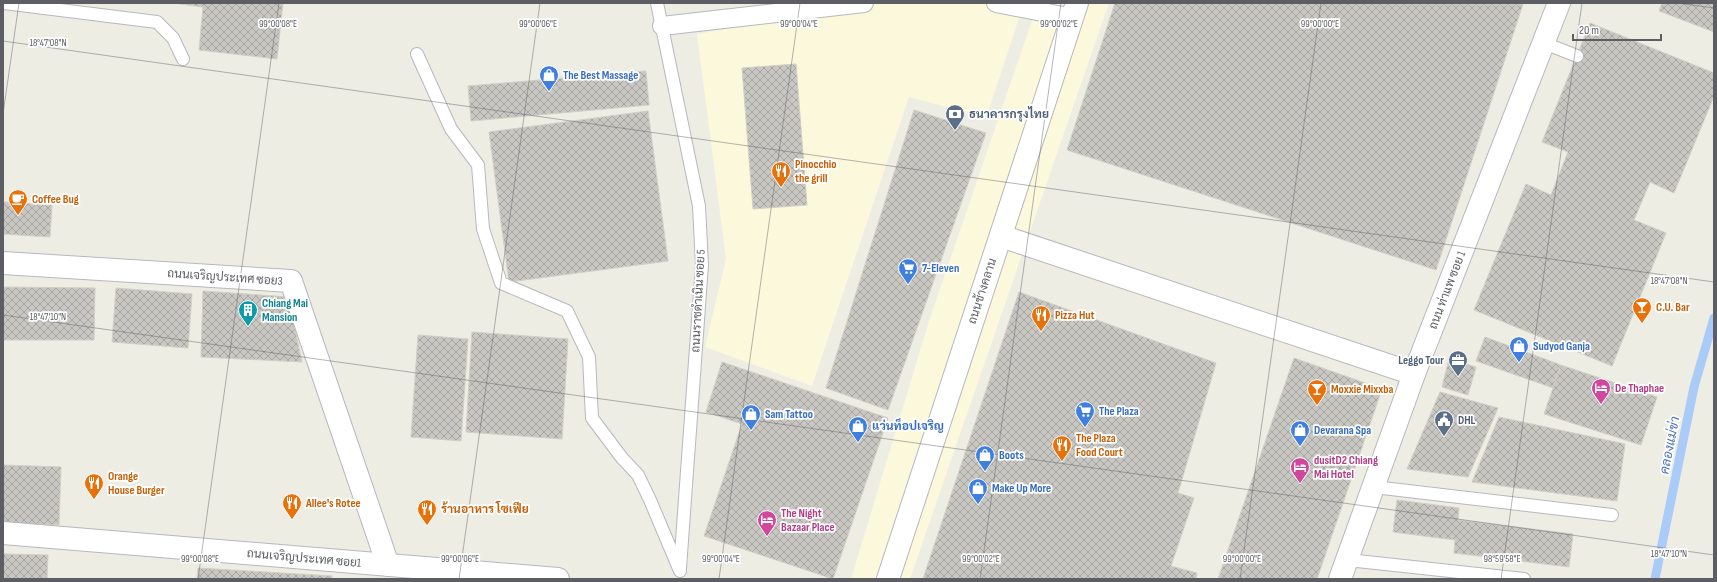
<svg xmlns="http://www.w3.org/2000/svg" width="1717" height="582" font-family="'Sofia Sans Condensed',Sarabun,sans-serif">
<defs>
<pattern id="building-cross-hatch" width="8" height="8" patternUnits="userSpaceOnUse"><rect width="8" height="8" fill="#c9c7c2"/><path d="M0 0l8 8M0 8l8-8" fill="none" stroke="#a6a5a1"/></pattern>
</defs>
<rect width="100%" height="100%" fill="#edede4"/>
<g fill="#fbf8dc">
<polygon points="775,3 1024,3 986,118 909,97 812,386 705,347 726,259 697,34 774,21"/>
<polygon points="1038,3 1109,3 910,579 851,579 929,321"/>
</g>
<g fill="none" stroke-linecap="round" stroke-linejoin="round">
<polyline stroke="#aacbf7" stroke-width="9" points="1655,579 1694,387 1714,318"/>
</g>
<g fill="url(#building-cross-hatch)" stroke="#d2cfc3">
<polygon points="173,3 283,3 277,59 199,50 203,7"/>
<polygon points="1115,3 1523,4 1436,270 1067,150"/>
<polygon points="1662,3 1714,3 1714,32 1659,11"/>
<polygon points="1590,23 1714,73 1714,96 1674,193 1650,182 1634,220 1666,233 1612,366 1474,310 1526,184 1551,195 1568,152 1542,142"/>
<polygon points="796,64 807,205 753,209 742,68"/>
<polygon points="646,71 649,105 471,121 468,86"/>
<polygon points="914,110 986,133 888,410 826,388"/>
<polygon points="648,111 668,261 509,282 489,132"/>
<polygon points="4,202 52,205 50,237 3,234"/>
<polygon points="3,287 95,288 94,340 3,340"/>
<polygon points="116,288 192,294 188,348 112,342"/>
<polygon points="203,291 288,297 302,362 201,357"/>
<polygon points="1019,292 1216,363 1178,493 1194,498 1171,566 1197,573 1196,579 923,579"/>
<polygon points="472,332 568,339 562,439 466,432"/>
<polygon points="418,335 468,339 461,441 411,437"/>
<polygon points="1485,337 1561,365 1553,388 1476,361"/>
<polygon points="1294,358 1382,389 1317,579 1218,579"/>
<polygon points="1449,359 1476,367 1468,395 1442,387"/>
<polygon points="722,362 888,418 833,579 704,536 742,424 706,412"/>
<polygon points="1561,365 1657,397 1641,445 1544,414"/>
<polygon points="1440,392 1498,408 1468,477 1407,469"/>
<polygon points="1499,417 1625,444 1617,501 1472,482"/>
<polygon points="3,465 61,467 59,525 3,523"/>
<polygon points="1397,500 1459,508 1458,520 1573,534 1569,567 1454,553 1455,540 1393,532"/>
<polygon points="3,554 48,555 47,579 3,579"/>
<polygon points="198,568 332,576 332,579 197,579"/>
</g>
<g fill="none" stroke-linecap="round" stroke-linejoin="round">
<g stroke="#b7b8bd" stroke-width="14">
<g id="service">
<polyline points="4,3 157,22 173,38 183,59"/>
<polyline points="657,3 699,206 702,265 680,568"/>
<polyline points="1544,43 1577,56"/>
<polyline points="417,54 451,129 478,165 483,229 501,283 567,311 589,357 592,418 622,458 638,475 650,500 680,571"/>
<polyline points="1374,487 1612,515"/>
<polyline points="1348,560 1524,579"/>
</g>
</g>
<g stroke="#b7b8bd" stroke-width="20">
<g id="pedestrian">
<polyline points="996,3 1073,18"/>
<polyline points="662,26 864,3"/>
</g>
</g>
<g stroke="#b7b8bd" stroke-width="24">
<g id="minor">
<polyline points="1001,236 1414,374"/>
<polyline points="3,263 291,281 388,565"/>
<polyline points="3,533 558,579"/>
<polyline points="1340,579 1414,374 1559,3"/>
</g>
</g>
<g stroke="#b7b8bd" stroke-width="24">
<polyline id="tertiary" points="888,579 1077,3"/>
</g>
<use href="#service" stroke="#fff" stroke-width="12"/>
<use href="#pedestrian" stroke="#fff" stroke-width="18"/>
<use href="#minor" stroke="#fff" stroke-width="22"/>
<use href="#tertiary" stroke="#fff" stroke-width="22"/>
</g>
<path fill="none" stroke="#5c5e64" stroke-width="1" stroke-opacity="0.45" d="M 1677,3 L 1714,8M 3,41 L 1714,282M 3,114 L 19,3M 3,315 L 1714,555M 198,579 L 279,3M 459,579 L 540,3M 719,579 L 800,3M 980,579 L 1061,3M 1240,579 L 1321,3M 1501,579 L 1582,3"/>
<defs>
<g id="shop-pin" transform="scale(1)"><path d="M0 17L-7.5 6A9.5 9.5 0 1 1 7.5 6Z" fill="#3f7fe0" stroke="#fff"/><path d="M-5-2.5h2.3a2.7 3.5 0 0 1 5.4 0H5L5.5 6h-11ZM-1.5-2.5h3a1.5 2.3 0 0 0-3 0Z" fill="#fff"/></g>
<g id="bank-pin" transform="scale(1)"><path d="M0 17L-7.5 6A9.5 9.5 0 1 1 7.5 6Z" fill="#5c6f8a" stroke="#fff"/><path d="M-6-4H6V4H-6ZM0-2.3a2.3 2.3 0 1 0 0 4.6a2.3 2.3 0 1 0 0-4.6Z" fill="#fff"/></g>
<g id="restaurant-pin" transform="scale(1)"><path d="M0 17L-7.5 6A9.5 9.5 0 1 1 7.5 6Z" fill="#e8710a" stroke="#fff"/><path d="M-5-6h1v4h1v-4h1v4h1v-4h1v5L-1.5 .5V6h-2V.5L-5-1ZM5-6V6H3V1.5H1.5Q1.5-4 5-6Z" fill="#fff"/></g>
<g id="cafe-pin" transform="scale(1)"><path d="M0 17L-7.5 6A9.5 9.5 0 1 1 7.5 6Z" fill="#e8710a" stroke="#fff"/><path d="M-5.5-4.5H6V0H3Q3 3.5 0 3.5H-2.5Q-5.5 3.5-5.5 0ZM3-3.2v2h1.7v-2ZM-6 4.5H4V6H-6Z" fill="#fff"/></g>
<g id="supermarket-pin" transform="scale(1)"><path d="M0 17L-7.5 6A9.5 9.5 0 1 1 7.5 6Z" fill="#3f7fe0" stroke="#fff"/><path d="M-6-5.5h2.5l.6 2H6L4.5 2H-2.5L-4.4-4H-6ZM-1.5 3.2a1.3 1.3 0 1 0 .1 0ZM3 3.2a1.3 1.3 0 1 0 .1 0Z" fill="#fff"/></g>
<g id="bar-pin" transform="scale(1)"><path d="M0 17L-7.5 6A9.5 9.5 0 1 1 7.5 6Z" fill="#e8710a" stroke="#fff"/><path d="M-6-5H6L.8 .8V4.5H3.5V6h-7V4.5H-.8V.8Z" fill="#fff"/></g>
<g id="building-pin" transform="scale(1)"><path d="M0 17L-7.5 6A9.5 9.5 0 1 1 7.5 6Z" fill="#0f9aa8" stroke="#fff"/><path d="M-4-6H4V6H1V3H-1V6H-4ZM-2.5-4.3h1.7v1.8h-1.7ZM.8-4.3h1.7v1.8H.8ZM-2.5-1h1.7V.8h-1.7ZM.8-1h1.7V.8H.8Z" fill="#fff"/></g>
<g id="office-pin" transform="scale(1)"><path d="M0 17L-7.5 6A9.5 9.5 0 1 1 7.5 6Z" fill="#5c6f8a" stroke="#fff"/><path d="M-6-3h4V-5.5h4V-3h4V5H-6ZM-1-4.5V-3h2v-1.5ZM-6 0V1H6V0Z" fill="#fff"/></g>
<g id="hotel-pin" transform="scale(1)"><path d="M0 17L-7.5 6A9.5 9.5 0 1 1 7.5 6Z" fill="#d1479c" stroke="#fff"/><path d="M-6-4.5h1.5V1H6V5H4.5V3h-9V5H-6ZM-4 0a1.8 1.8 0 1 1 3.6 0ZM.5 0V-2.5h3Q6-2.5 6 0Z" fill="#fff"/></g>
<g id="civic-pin" transform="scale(1)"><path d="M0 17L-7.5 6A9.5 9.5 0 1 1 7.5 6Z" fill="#5c6f8a" stroke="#fff"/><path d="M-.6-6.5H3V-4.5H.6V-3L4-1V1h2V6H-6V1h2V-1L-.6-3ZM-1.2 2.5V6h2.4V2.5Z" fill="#fff"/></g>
</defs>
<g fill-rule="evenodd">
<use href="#shop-pin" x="549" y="75"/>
<use href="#bank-pin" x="955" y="114"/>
<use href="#restaurant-pin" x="781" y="171"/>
<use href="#cafe-pin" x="18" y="199"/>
<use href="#supermarket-pin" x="908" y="268"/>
<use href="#bar-pin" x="1642" y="307"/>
<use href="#building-pin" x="248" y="310"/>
<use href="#restaurant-pin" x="1041" y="315"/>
<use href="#shop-pin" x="1519" y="346"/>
<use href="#office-pin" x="1458" y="360"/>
<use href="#hotel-pin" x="1601" y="388"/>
<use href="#bar-pin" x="1317" y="389"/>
<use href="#supermarket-pin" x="1085" y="411"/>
<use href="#shop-pin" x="751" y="414"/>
<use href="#civic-pin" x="1444" y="420"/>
<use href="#shop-pin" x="858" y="426"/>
<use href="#shop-pin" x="1300" y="430"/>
<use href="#restaurant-pin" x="1062" y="445"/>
<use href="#shop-pin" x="985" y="455"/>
<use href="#hotel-pin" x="1300" y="467"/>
<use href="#restaurant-pin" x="94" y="483"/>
<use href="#shop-pin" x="978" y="488"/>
<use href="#restaurant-pin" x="292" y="503"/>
<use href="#restaurant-pin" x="427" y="509"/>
<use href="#hotel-pin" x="767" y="520"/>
</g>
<g text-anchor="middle" stroke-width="3.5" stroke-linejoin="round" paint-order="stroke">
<g font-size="12" font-weight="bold" fill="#366cbe" stroke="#fff" text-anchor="start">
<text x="563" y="79">The Best Massage</text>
<text x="922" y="272">7-Eleven</text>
<text x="1533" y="350">Sudyod Ganja</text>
<text x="1099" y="415">The Plaza</text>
<text x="765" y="418">Sam Tattoo</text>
<text x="872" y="430">แว่นท็อปเจริญ</text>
<text x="1314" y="434">Devarana Spa</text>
<text x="999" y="459">Boots</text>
<text x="992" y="492">Make Up More</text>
</g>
<g font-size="12" font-weight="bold" fill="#4e5e75" stroke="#fff" text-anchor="start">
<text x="969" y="118">ธนาคารกรุงไทย</text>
<text x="1444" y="364" text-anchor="end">Leggo Tour</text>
<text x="1458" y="424">DHL</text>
</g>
<g font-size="12" font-weight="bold" fill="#c56008" stroke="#fff" text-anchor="start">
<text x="795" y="168">Pinocchio<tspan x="795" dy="14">the grill</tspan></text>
<text x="32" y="203">Coffee Bug</text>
<text x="1656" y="311">C.U. Bar</text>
<text x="1055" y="319">Pizza Hut</text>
<text x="1331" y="393">Moxxie Mixxba</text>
<text x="1076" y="442">The Plaza<tspan x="1076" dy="14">Food Court</tspan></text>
<text x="108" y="480">Orange<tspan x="108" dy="14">House Burger</tspan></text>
<text x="306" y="507">Allee's Rotee</text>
<text x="441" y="513">ร้านอาหาร โซเฟีย</text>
</g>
<g font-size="12" fill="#5c5e64" stroke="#fff">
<text transform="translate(225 277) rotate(4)" y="4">ถนนเจริญประเทศ ซอย3</text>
<text transform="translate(1447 290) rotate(-69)" y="4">ถนน ท่าแพ ซอย 1</text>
<text transform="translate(982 291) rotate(-72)" y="4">ถนนช้างคลาน</text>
<text transform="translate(698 301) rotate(-87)" y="4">ถนนราชดำเนิน ซอย 5</text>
<text transform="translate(304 558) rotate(5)" y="4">ถนนเจริญประเทศ ซอย1</text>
</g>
<g font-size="12" font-weight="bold" fill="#0d838f" stroke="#fff" text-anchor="start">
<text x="262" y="307">Chiang Mai<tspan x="262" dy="14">Mansion</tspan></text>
</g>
<g font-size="12" font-weight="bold" fill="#b23c85" stroke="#fff" text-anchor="start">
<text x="1615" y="392">De Thaphae</text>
<text x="1314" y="464">dusitD2 Chiang<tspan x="1314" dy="14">Mai Hotel</tspan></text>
<text x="781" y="517">The Night<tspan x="781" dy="14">Bazaar Place</tspan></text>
</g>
<g font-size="13" font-style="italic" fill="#4f74b9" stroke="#fff">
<text transform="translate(1669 445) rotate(-79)" y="5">คลองแม่ข่า</text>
</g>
</g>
<g font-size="10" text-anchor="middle" fill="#5c5e64" stroke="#fff" stroke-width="3.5" stroke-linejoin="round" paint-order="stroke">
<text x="278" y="27">99°00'08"E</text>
<text x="538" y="27">99°00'06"E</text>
<text x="799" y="27">99°00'04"E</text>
<text x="1059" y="27">99°00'02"E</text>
<text x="1320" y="27">99°00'00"E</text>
<text x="48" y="46">18°47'08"N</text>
<text x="1669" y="284">18°47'08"N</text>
<text x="48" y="320">18°47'10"N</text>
<text x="1669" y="557">18°47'10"N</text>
<text x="200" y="562">99°00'08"E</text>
<text x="460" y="562">99°00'06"E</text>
<text x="721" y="562">99°00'04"E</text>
<text x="981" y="562">99°00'02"E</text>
<text x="1242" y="562">99°00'00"E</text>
<text x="1502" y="562">98°59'58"E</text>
</g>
<rect width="1717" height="582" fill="none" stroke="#5c5e64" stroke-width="8"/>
<path d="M1573 34v6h88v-6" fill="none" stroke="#5c5e64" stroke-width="2"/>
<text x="1579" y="34" font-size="12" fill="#5c5e64" stroke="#ffffff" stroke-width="3" paint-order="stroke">20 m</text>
</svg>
